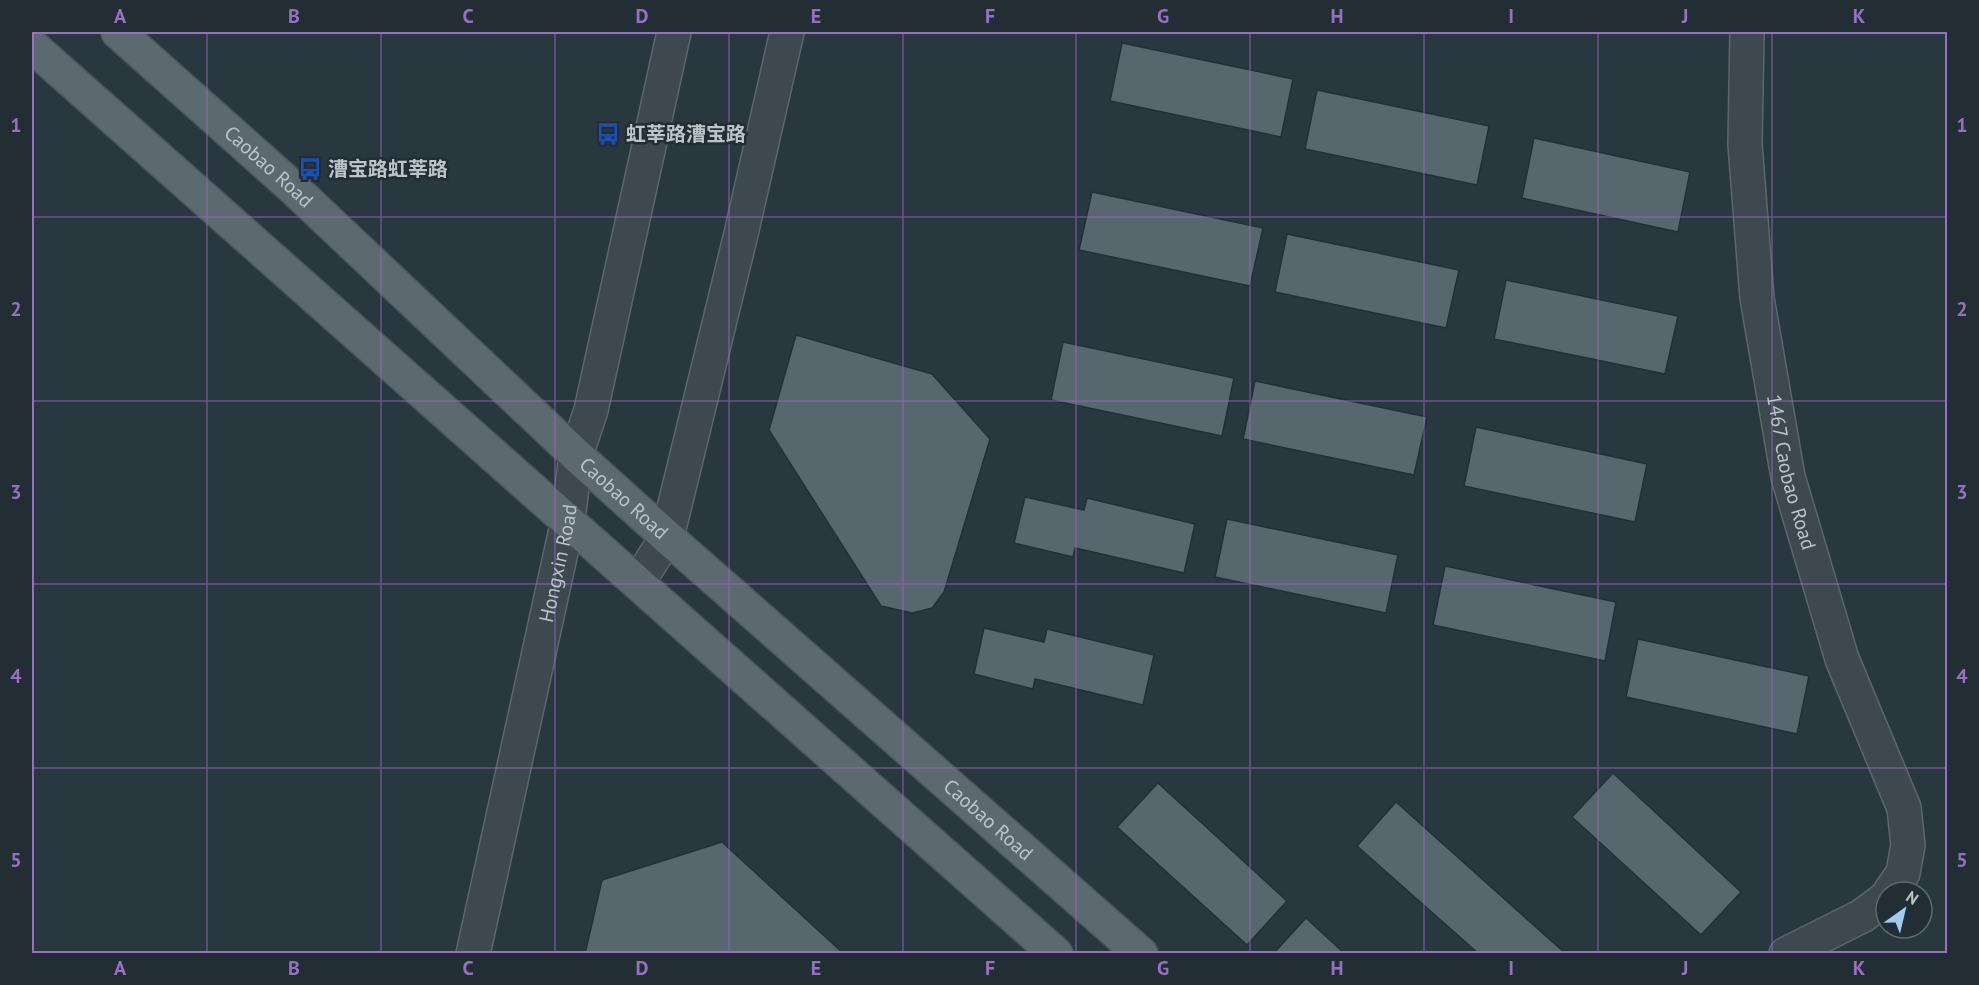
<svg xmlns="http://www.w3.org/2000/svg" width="1979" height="985" font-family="'PT Sans','Noto Sans SC',sans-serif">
<rect width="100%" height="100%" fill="#29383f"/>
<g fill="#58676e" stroke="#243036" stroke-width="1.5">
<polygon points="1122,43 1293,79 1281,137 1110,101"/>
<polygon points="1317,90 1489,126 1477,185 1305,149"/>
<polygon points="1534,138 1690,172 1678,232 1522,198"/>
<polygon points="1092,192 1263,228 1250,286 1079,250"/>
<polygon points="1287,234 1459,270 1446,328 1275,292"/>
<polygon points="1506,280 1678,316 1665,374 1494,339"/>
<polygon points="796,335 932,374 990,439 944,592 932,608 912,613 881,606 769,430"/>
<polygon points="1063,342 1234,378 1222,436 1051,400"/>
<polygon points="1255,381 1427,417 1414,475 1243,439"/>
<polygon points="1476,427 1647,464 1635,522 1464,486"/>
<polygon points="1025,497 1084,510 1087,498 1195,524 1184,573 1075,548 1073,557 1014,543"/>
<polygon points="1227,519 1398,555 1386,613 1215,577"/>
<polygon points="1445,566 1616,602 1605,661 1433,625"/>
<polygon points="984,628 1044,642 1047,629 1154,655 1143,705 1035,679 1033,689 974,674"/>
<polygon points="1638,639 1809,676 1797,734 1626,697"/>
<polygon points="1613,773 1741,892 1701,935 1572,817"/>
<polygon points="1158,783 1287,901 1247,945 1117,827"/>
<polygon points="1396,802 1566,954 1479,954 1357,846"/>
<polygon points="722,842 844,954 585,954 602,880"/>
<polygon points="1306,918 1345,954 1273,954"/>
</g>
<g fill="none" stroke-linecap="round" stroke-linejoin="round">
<g stroke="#5b676c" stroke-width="36">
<g id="minor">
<path id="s1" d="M 1747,32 L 1745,144 L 1757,298 L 1788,477 L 1842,659 L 1904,808 L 1908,845 L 1903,873 L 1890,892"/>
<polyline points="638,582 667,537 741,234 787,32"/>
<path id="s2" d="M 473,954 L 568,520 L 576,455 L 591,410 L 674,32"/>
<polyline points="1786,954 1862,916 1886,898"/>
</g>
</g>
<g stroke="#4a555b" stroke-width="36">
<g id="major">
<path id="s3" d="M 118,32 L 291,186 L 576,455 L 667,537 L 1141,954"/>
<polyline points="32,46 1056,954"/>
</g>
</g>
<use href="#minor" stroke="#3d494f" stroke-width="33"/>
<use href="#major" stroke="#5c696f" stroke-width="33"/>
</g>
<path fill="none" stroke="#9770c4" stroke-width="1.5" stroke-opacity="0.55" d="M 207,32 L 207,954M 381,32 L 381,954M 555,32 L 555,954M 729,32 L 729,954M 903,32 L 903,954M 1076,32 L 1076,954M 1250,32 L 1250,954M 1424,32 L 1424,954M 1598,32 L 1598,954M 1772,32 L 1772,954M 32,217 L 1948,217M 32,401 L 1948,401M 32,584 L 1948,584M 32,768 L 1948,768"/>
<defs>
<g id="bus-bare" transform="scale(1.8)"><path d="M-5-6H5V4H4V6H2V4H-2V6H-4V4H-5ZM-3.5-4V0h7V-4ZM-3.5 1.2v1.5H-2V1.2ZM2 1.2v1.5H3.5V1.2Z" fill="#1a4fb4" stroke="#222e34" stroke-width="2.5" paint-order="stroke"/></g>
</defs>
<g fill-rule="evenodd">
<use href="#bus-bare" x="608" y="134"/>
<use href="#bus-bare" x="310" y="169"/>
</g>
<g text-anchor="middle" stroke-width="5" stroke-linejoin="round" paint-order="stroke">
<g font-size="20" font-weight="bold" fill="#bac4c9" stroke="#222e34" text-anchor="start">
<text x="626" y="141">虹莘路漕宝路</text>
<text x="328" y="176">漕宝路虹莘路</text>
</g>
<g font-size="20" fill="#bac4c9" stroke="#222e34">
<text dy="7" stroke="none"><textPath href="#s3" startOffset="202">Caobao Road</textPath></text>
<text dy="7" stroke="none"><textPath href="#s1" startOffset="444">1467 Caobao Road</textPath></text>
<text dy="7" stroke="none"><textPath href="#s3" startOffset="688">Caobao Road</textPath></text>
<text dy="7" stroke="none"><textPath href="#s2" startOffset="400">Hongxin Road</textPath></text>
<text dy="7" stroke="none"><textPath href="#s3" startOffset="1174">Caobao Road</textPath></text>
</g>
</g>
<rect width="1979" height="985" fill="none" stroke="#222e34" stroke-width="66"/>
<g transform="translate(1904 910) rotate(34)"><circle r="28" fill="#222e34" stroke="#5f6a70" stroke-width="1.5"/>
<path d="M0-4.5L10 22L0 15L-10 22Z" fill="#9ccfed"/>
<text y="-9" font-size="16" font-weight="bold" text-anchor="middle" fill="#bac4c9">N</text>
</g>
<rect x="33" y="33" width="1913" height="919" fill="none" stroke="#9770c4" stroke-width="2"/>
<g font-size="20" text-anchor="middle" font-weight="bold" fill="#9770c4">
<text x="120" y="23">A</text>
<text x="294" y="23">B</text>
<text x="468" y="23">C</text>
<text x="642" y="23">D</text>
<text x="816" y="23">E</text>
<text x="990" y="23">F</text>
<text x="1163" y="23">G</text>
<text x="1337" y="23">H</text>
<text x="1511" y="23">I</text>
<text x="1685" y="23">J</text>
<text x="1859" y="23">K</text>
<text x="16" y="132">1</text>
<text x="1962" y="132">1</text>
<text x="16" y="316">2</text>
<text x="1962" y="316">2</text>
<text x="16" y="499">3</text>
<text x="1962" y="499">3</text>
<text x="16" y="683">4</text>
<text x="1962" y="683">4</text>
<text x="16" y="867">5</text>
<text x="1962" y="867">5</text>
<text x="120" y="975">A</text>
<text x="294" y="975">B</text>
<text x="468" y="975">C</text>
<text x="642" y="975">D</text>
<text x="816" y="975">E</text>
<text x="990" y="975">F</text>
<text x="1163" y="975">G</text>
<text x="1337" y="975">H</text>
<text x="1511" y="975">I</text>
<text x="1685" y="975">J</text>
<text x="1859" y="975">K</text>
</g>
</svg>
